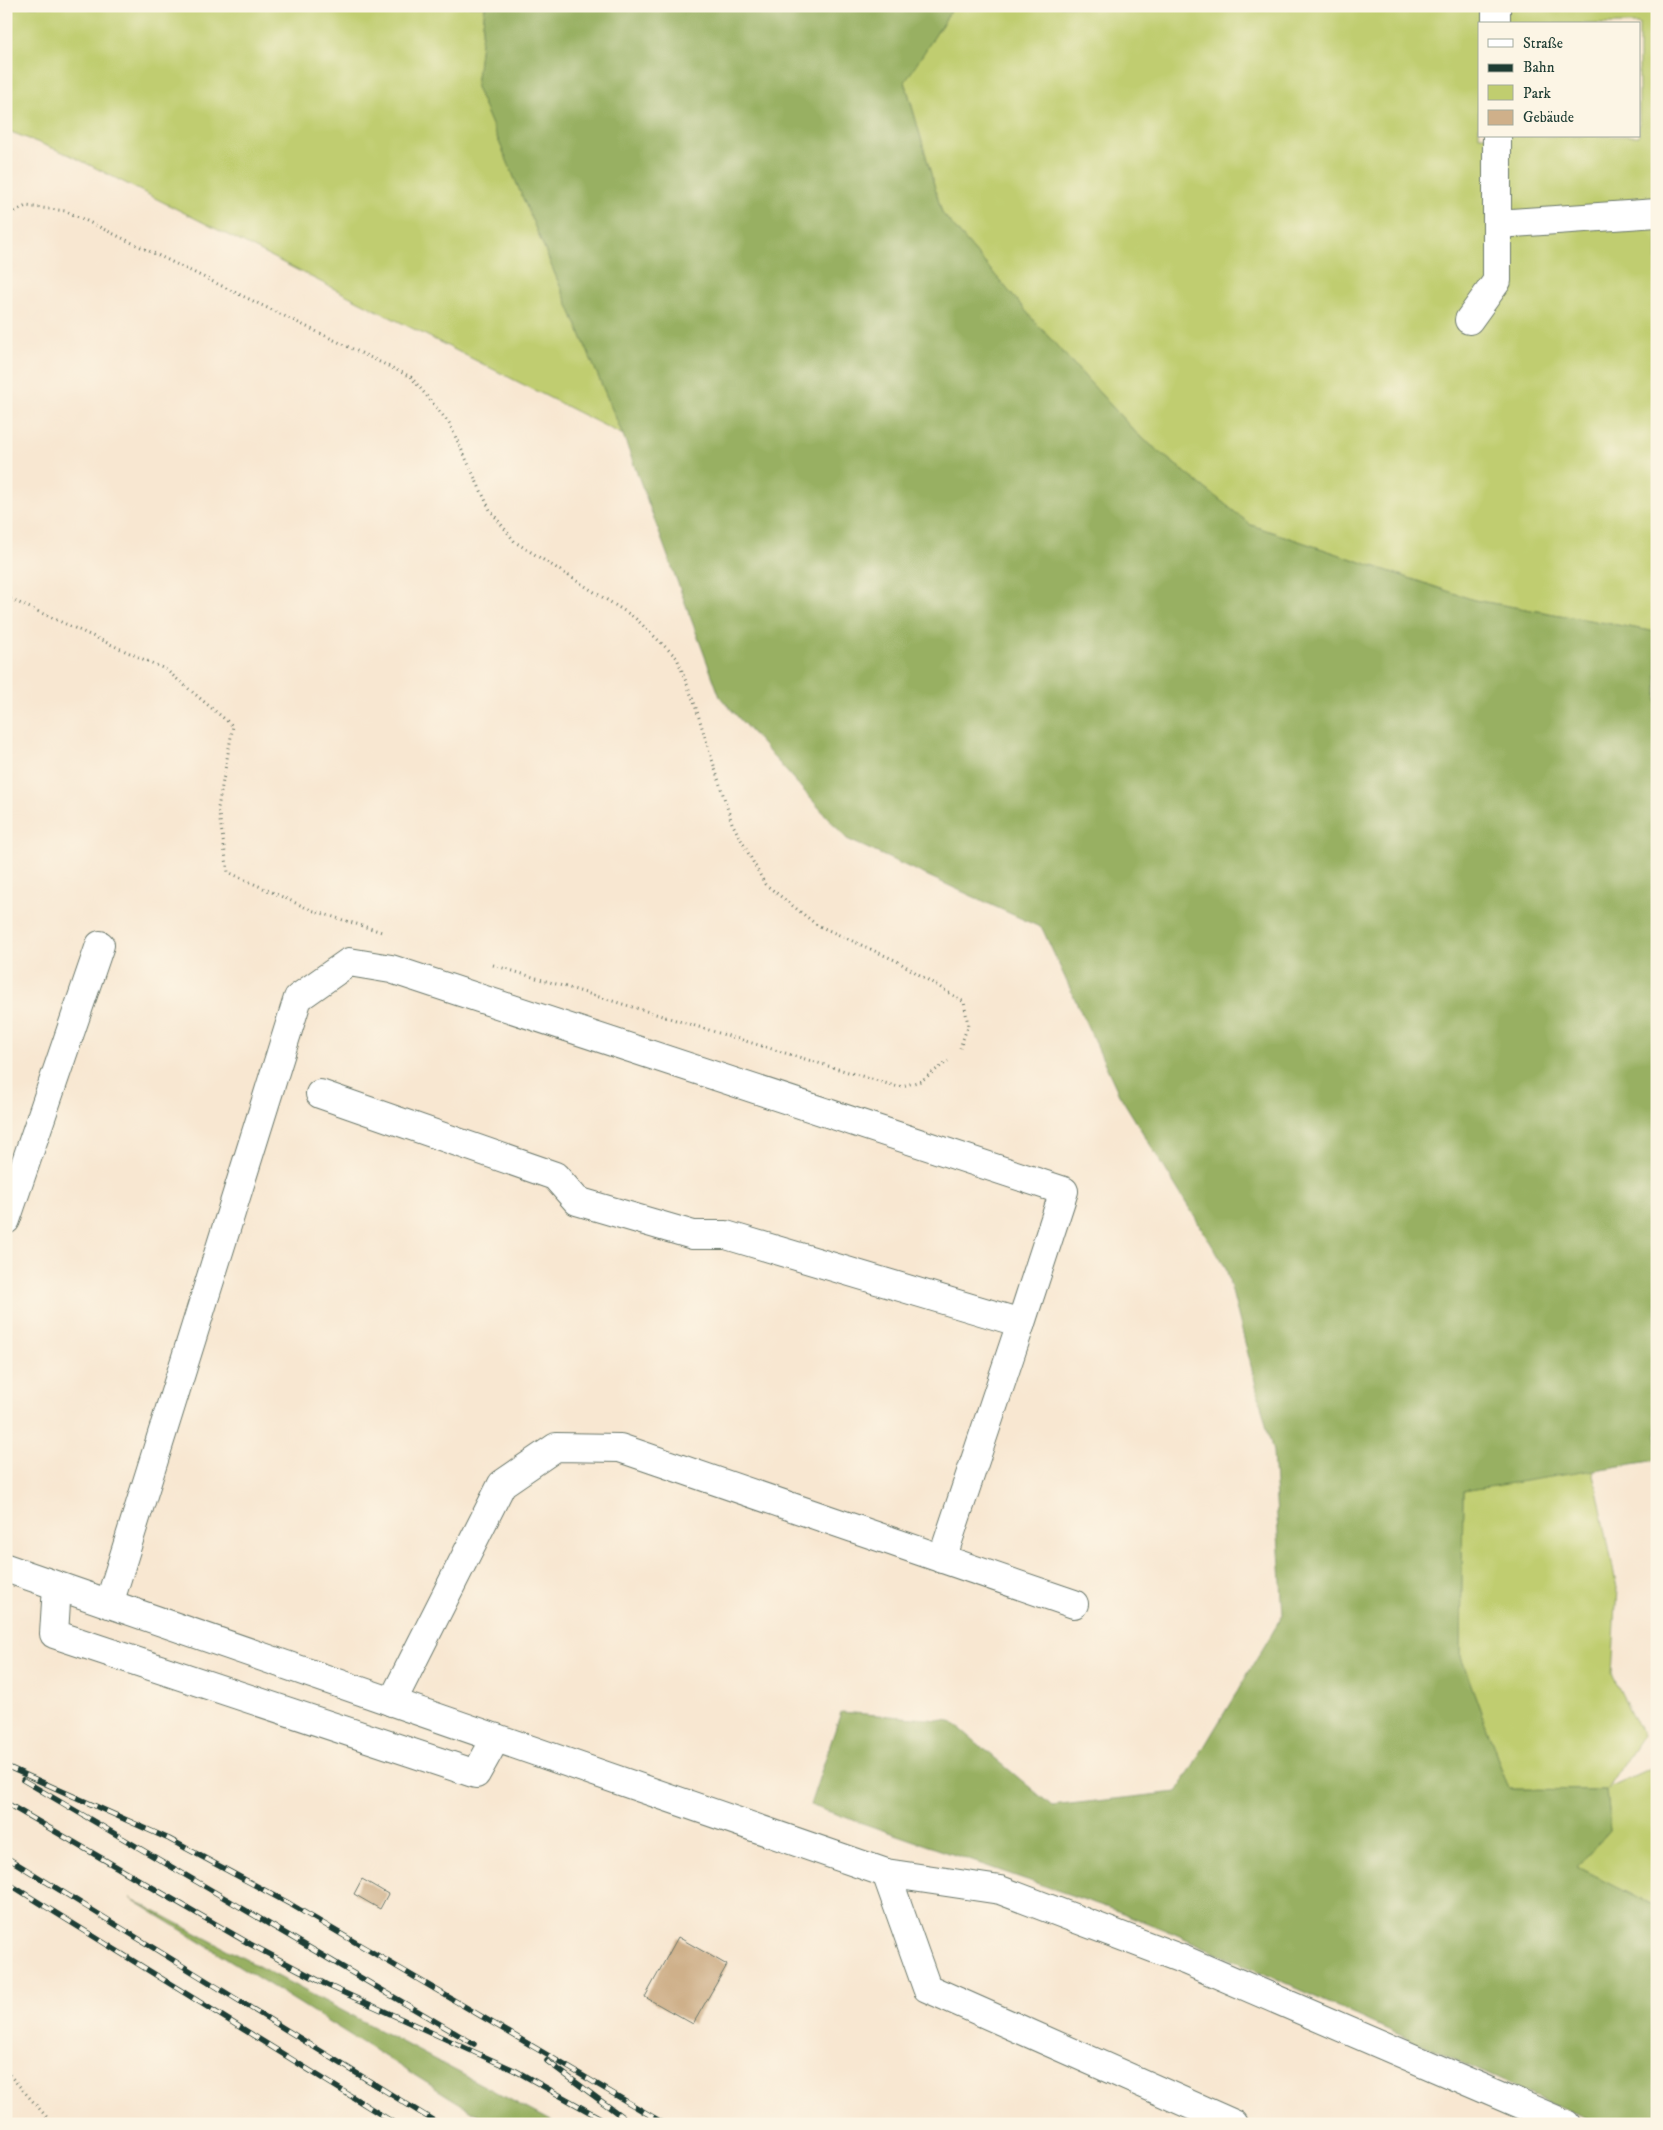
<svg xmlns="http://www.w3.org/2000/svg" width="1663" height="2130" font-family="'IM FELL DW Pica',serif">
<rect width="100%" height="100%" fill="#fcf5e5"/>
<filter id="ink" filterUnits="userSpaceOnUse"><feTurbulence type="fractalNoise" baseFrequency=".02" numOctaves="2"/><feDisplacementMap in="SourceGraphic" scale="10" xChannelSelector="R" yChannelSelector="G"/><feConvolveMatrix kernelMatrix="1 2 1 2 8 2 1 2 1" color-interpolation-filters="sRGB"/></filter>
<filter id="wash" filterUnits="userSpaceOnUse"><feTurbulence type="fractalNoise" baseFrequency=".0096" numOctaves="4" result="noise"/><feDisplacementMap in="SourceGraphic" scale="20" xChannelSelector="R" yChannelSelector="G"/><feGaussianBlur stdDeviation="1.12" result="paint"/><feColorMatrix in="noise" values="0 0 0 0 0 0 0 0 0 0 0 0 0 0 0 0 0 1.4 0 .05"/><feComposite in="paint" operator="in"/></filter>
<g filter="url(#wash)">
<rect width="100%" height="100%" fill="#f8e7d1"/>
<g fill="#c0cd6f" stroke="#708552" fill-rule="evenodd">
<polygon points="6,6 485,6 476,87 623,435 70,155 6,130"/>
<path d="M 954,6 L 1657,6 L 1657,632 L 1474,600 L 1251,525 L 1137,434 L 1037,324 L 942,213 L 905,81 ZM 1479,24 L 1639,24 L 1639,136 L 1479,136 Z"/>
<polygon points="1593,1469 1617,1588 1612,1674 1642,1736 1607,1789 1657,1766 1657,1907 1578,1867 1610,1831 1606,1790 1509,1789 1461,1657 1463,1491"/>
</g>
<g fill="#98b062" stroke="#5c764b">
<polygon points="485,6 954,6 905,82 942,213 1037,324 1137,434 1251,525 1474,600 1657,632 1657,1460 1463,1491 1461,1657 1509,1789 1606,1790 1610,1831 1578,1867 1657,1907 1657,2124 1598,2124 1175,1934 1120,1912 810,1805 841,1712 951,1721 1052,1806 1177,1792 1283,1615 1273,1452 1226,1268 1119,1094 1042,928 847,839 720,697 623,435 476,87"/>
<polygon points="130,1898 556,2124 493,2124"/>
</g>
<g id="blocks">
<g fill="#cfb08a">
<polygon points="362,1879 388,1894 380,1909 354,1894"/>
<polygon points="678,1937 727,1965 693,2024 645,1997"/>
</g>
</g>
</g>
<g filter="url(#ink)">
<use href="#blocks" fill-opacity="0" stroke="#6b786b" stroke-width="1"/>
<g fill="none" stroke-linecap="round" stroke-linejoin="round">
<g stroke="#6b786b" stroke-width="30">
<g id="minor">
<polyline points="1496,6 1496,24"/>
<polyline points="1498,224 1657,213"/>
<polyline points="1469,320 1497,281 1497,136"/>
<polyline points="6,1220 100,945"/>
<polyline points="942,1559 1021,1323"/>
<polyline points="6,1568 886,1873 1000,1890 1187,1961 1566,2124"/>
<polyline points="57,1586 54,1634 476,1774 496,1738"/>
<polyline points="109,1604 298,998 349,962 391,969 1064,1191 1021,1323 726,1235 693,1235 577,1201 555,1176 320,1094"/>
<polyline points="392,1702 502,1484 556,1447 620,1448 1074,1604"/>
<polyline points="886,1873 927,1988 1234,2124"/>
</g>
</g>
<g stroke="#6b786b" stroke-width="3" stroke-dasharray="1 4" stroke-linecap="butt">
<polyline points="6,216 26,206 66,211 411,377 449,423 490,510 515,542 634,617 677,658 695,705 732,823 765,884 817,925 897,961 964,1002 968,1025 960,1048"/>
<polyline points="6,597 165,669 233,726 218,808 228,872 311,910 382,932"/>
<polyline points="493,965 898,1087 921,1081 948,1061"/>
<polyline points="6,2071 53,2124"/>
<polyline points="1651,2124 1657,2109"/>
</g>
<use href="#minor" stroke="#fff" stroke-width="28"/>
<g stroke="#1f3d34" stroke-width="5.5">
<g id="rail">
<polyline points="6,1766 169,1839 290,1904 665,2124"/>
<polyline points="23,1780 474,2044"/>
<polyline points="6,1803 250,1944 329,1986 516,2071 611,2124"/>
<polyline points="6,1857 439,2124"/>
<polyline points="6,1882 396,2124"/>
<polyline points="547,2061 632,2124"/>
</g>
</g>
<use href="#rail" stroke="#fcf5e5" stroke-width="4" stroke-dasharray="11" stroke-linecap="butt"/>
</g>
</g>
<rect width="1663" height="2130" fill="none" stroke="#fcf5e5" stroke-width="25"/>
<rect x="1478" y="22" width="162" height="115" fill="#fcf5e5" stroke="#a4ab9e"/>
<rect x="1488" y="39" width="25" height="8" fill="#ffffff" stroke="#a4ab9e"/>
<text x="1523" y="48" font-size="15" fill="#1f3d34">Straße</text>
<rect x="1488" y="64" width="25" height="8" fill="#1f3d34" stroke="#a4ab9e"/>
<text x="1523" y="72" font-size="15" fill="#1f3d34">Bahn</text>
<rect x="1488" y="85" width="25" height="15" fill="#c0cd6f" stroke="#a4ab9e"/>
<text x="1523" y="98" font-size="15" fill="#1f3d34">Park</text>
<rect x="1488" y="110" width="25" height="15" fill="#cfb08a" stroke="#a4ab9e"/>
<text x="1523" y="122" font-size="15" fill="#1f3d34">Gebäude</text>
</svg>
